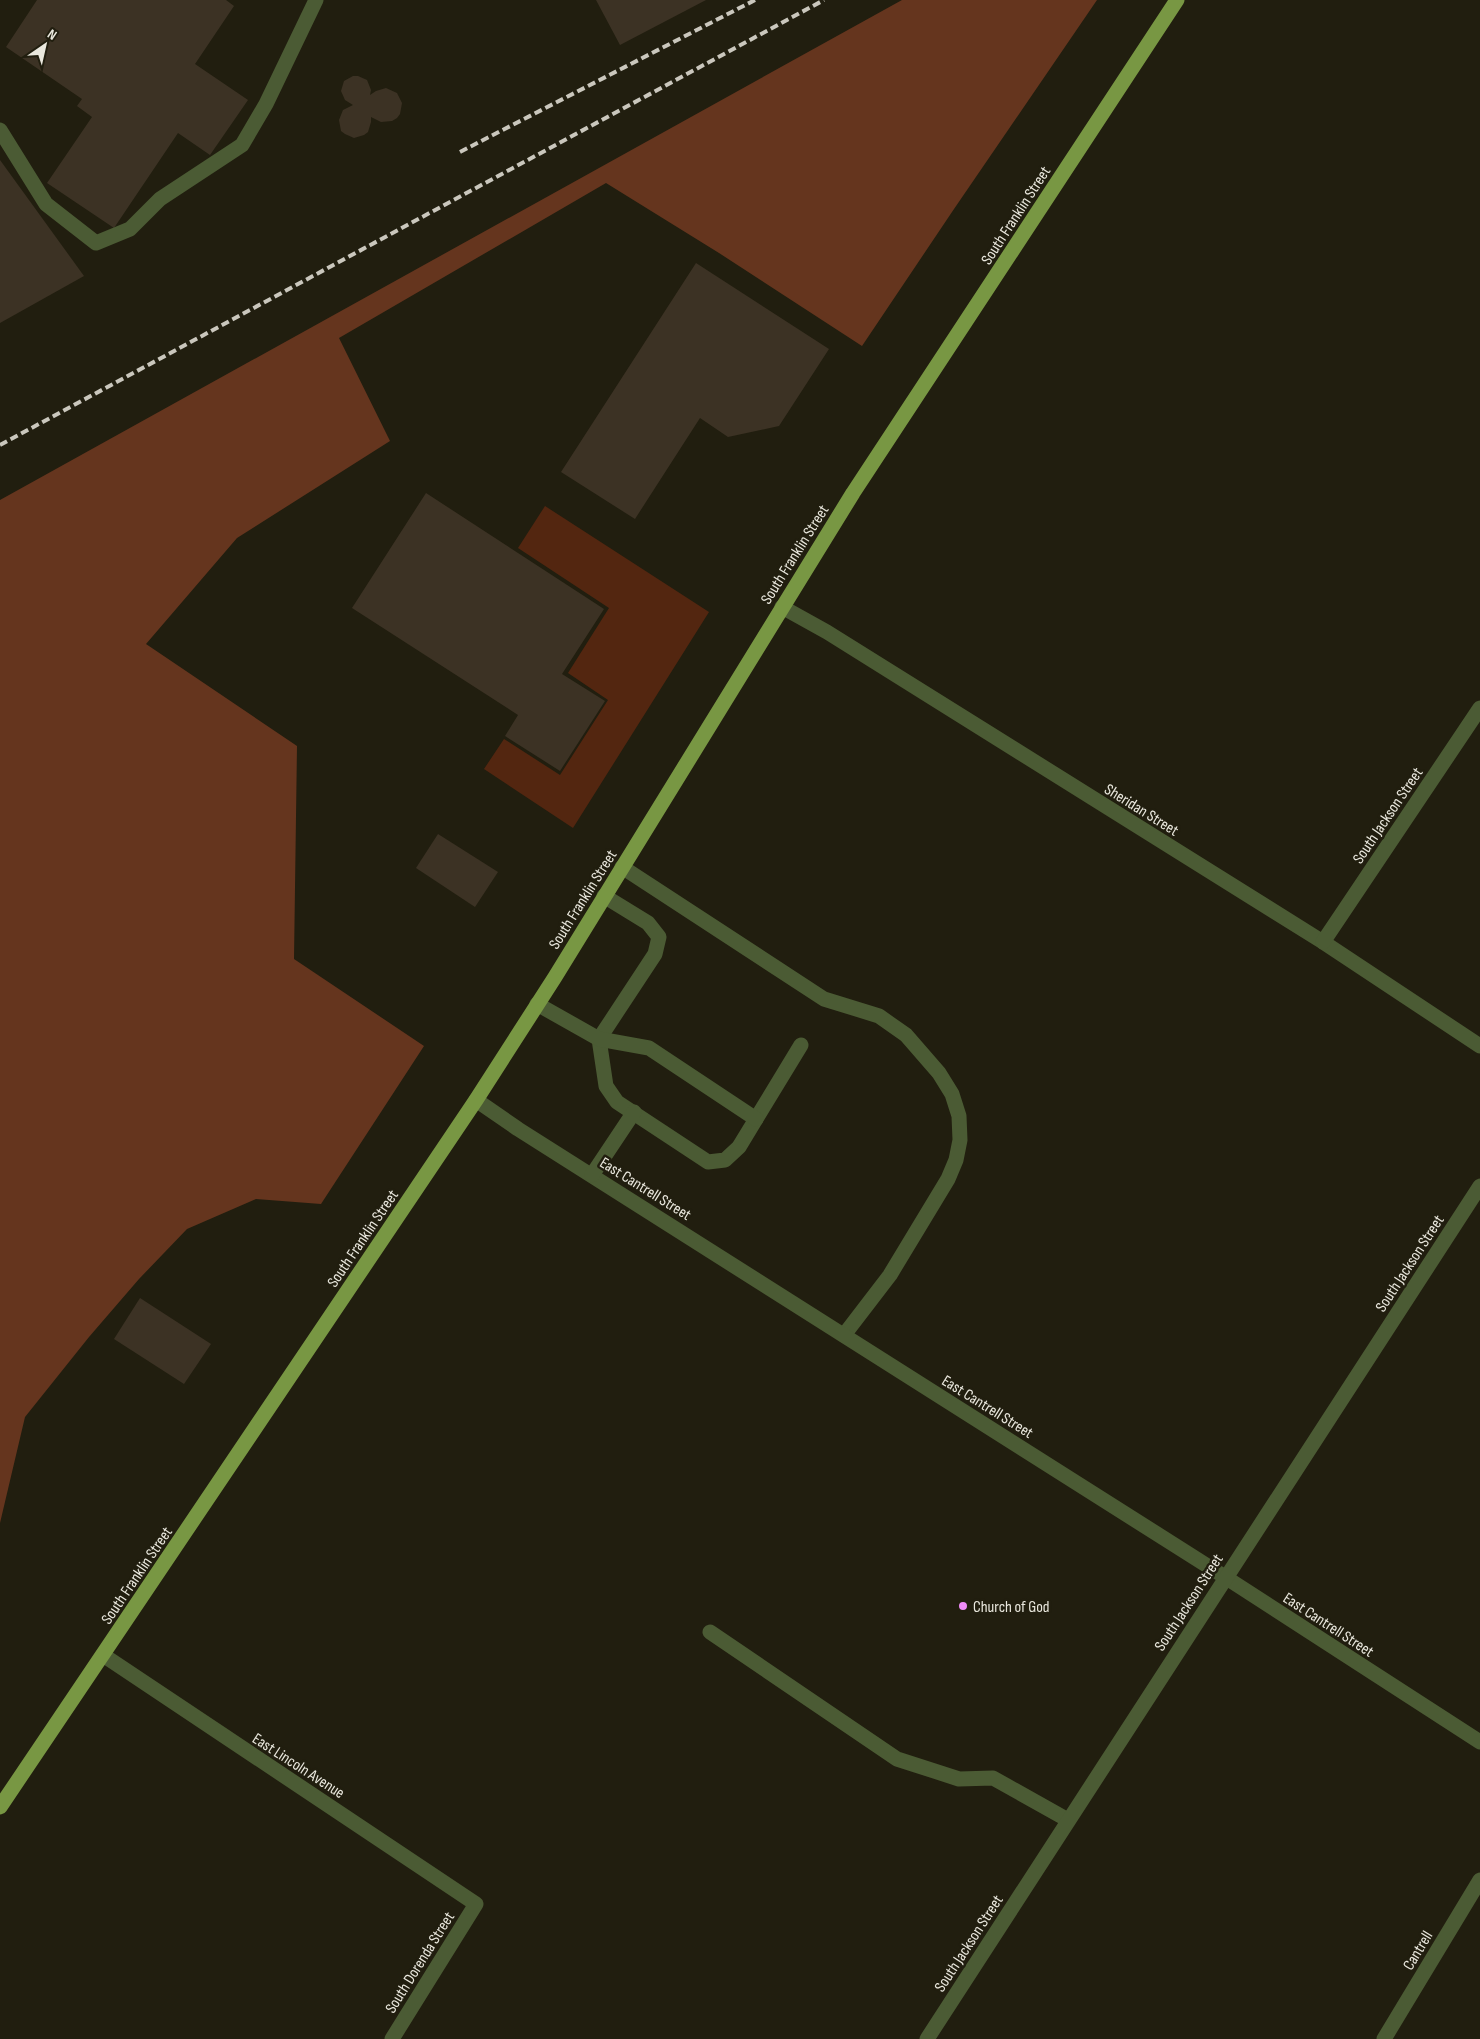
<svg xmlns="http://www.w3.org/2000/svg" width="1480" height="2039" font-family="'Sofia Sans Condensed',sans-serif">
<rect width="100%" height="100%" fill="#211e0f"/>
<polygon fill="#532610" points="545,506 709,612 573,828 484,769 504,739 560,775 608,700 568,673 609,608 518,548"/>
<polygon fill="#65351e" points="902,0 1097,0 954,209 862,346 719,253 606,183 339,338 390,441 237,538 146,644 297,746 294,959 424,1046 321,1204 256,1199 187,1229 139,1279 89,1337 25,1417 0,1523 0,500"/>
<g fill="#3c3224">
<polygon points="37,0 226,0 234,6 195,64 248,100 210,155 178,133 114,228 47,183 92,117 77,106 82,99 6,47"/>
<polygon points="596,0 706,0 620,45"/>
<polygon points="353,76 358,76 367,80 371,90 370,95 376,91 386,88 397,93 402,103 400,114 397,118 392,121 381,122 371,117 371,122 368,132 364,135 354,138 345,134 341,131 339,120 343,110 353,105 345,100 341,91 344,81"/>
<polygon points="0,160 84,276 0,323"/>
<polygon points="696,263 829,349 779,426 728,437 700,418 635,519 561,472"/>
<polygon points="426,493 604,609 562,674 605,701 560,771 505,736 518,715 352,608"/>
<polygon points="438,834 498,872 475,907 416,868"/>
<polygon points="140,1298 211,1344 184,1384 114,1339"/>
</g>
<g fill="none" stroke-linecap="round" stroke-linejoin="round">
<g stroke="#4b5b34" stroke-width="15">
<polyline points="0,130 46,204 96,243 130,229 160,199 242,145 266,104 316,0"/>
<polyline points="782,607 827,632 1323,942 1480,1046"/>
<polyline points="622,867 824,999 879,1016 906,1035 939,1073 952,1094 959,1116 960,1140 956,1160 948,1179 890,1275 844,1335"/>
<polyline points="604,896 648,923 659,937 655,954 599,1039 606,1086 617,1102 708,1162 725,1160 739,1147 801,1045"/>
<polyline points="1323,942 1480,708"/>
<polyline points="537,1004 599,1039 649,1048 756,1119"/>
<polyline points="476,1100 518,1129 1225,1577 1480,1742"/>
<polyline points="592,1175 634,1112"/>
<polyline points="710,1632 897,1759 959,1779 993,1778 1068,1820"/>
<polyline points="103,1655 476,1904 392,2039"/>
<polyline points="927,2039 1480,1186"/>
<polyline points="1384,2039 1480,1880"/>
</g>
<polyline stroke="#789743" stroke-width="15" points="0,1807 476,1100 555,977 853,493 1177,0"/>
<g stroke="#cac7bd" stroke-width="4" stroke-dasharray="8 4" stroke-linecap="butt">
<polyline points="460,152 755,0"/>
<polyline points="0,445 824,0"/>
</g>
</g>
<circle fill="#ef8bf7" stroke="#211e0f" stroke-width="2" cx="963" cy="1606" r="5"/>
<g text-anchor="middle" stroke-width="5" stroke-linejoin="round" paint-order="stroke">
<g font-size="16" fill="#eae8de" stroke="#211e0f">
<text transform="translate(1015 215) rotate(-57)" y="6">South Franklin Street</text>
<text transform="translate(794 554) rotate(-58)" y="6">South Franklin Street</text>
<text transform="translate(1142 809) rotate(32)" y="6">Sheridan Street</text>
<text transform="translate(1387 815) rotate(-56)" y="6">South Jackson Street</text>
<text transform="translate(582 899) rotate(-58)" y="6">South Franklin Street</text>
<text transform="translate(646 1188) rotate(32)" y="6">East Cantrell Street</text>
<text transform="translate(362 1238) rotate(-56)" y="6">South Franklin Street</text>
<text transform="translate(1409 1263) rotate(-57)" y="6">South Jackson Street</text>
<text transform="translate(988 1406) rotate(32)" y="6">East Cantrell Street</text>
<text transform="translate(136 1575) rotate(-56)" y="6">South Franklin Street</text>
<text transform="translate(1188 1602) rotate(-57)" y="6">South Jackson Street</text>
<text transform="translate(1329 1624) rotate(33)" y="6">East Cantrell Street</text>
<text transform="translate(299 1765) rotate(33)" y="6">East Lincoln Avenue</text>
<text transform="translate(968 1943) rotate(-57)" y="6">South Jackson Street</text>
<text transform="translate(1417 1950) rotate(-59)" y="6">Cantrell</text>
<text transform="translate(419 1962) rotate(-58)" y="6">South Dorenda Street</text>
</g>
<g font-size="16" fill="#eae8de" stroke="#211e0f" text-anchor="start">
<text x="973" y="1612">Church of God</text>
</g>
</g>
<g transform="translate(45 45) rotate(34)" stroke="#211e0f" stroke-width="4" paint-order="stroke">
<path d="M0-4L9 19L0 12L-9 19Z" fill="#eae8de"/>
<text y="-8" font-size="14" font-weight="bold" text-anchor="middle" fill="#eae8de">N</text>
</g>
</svg>
